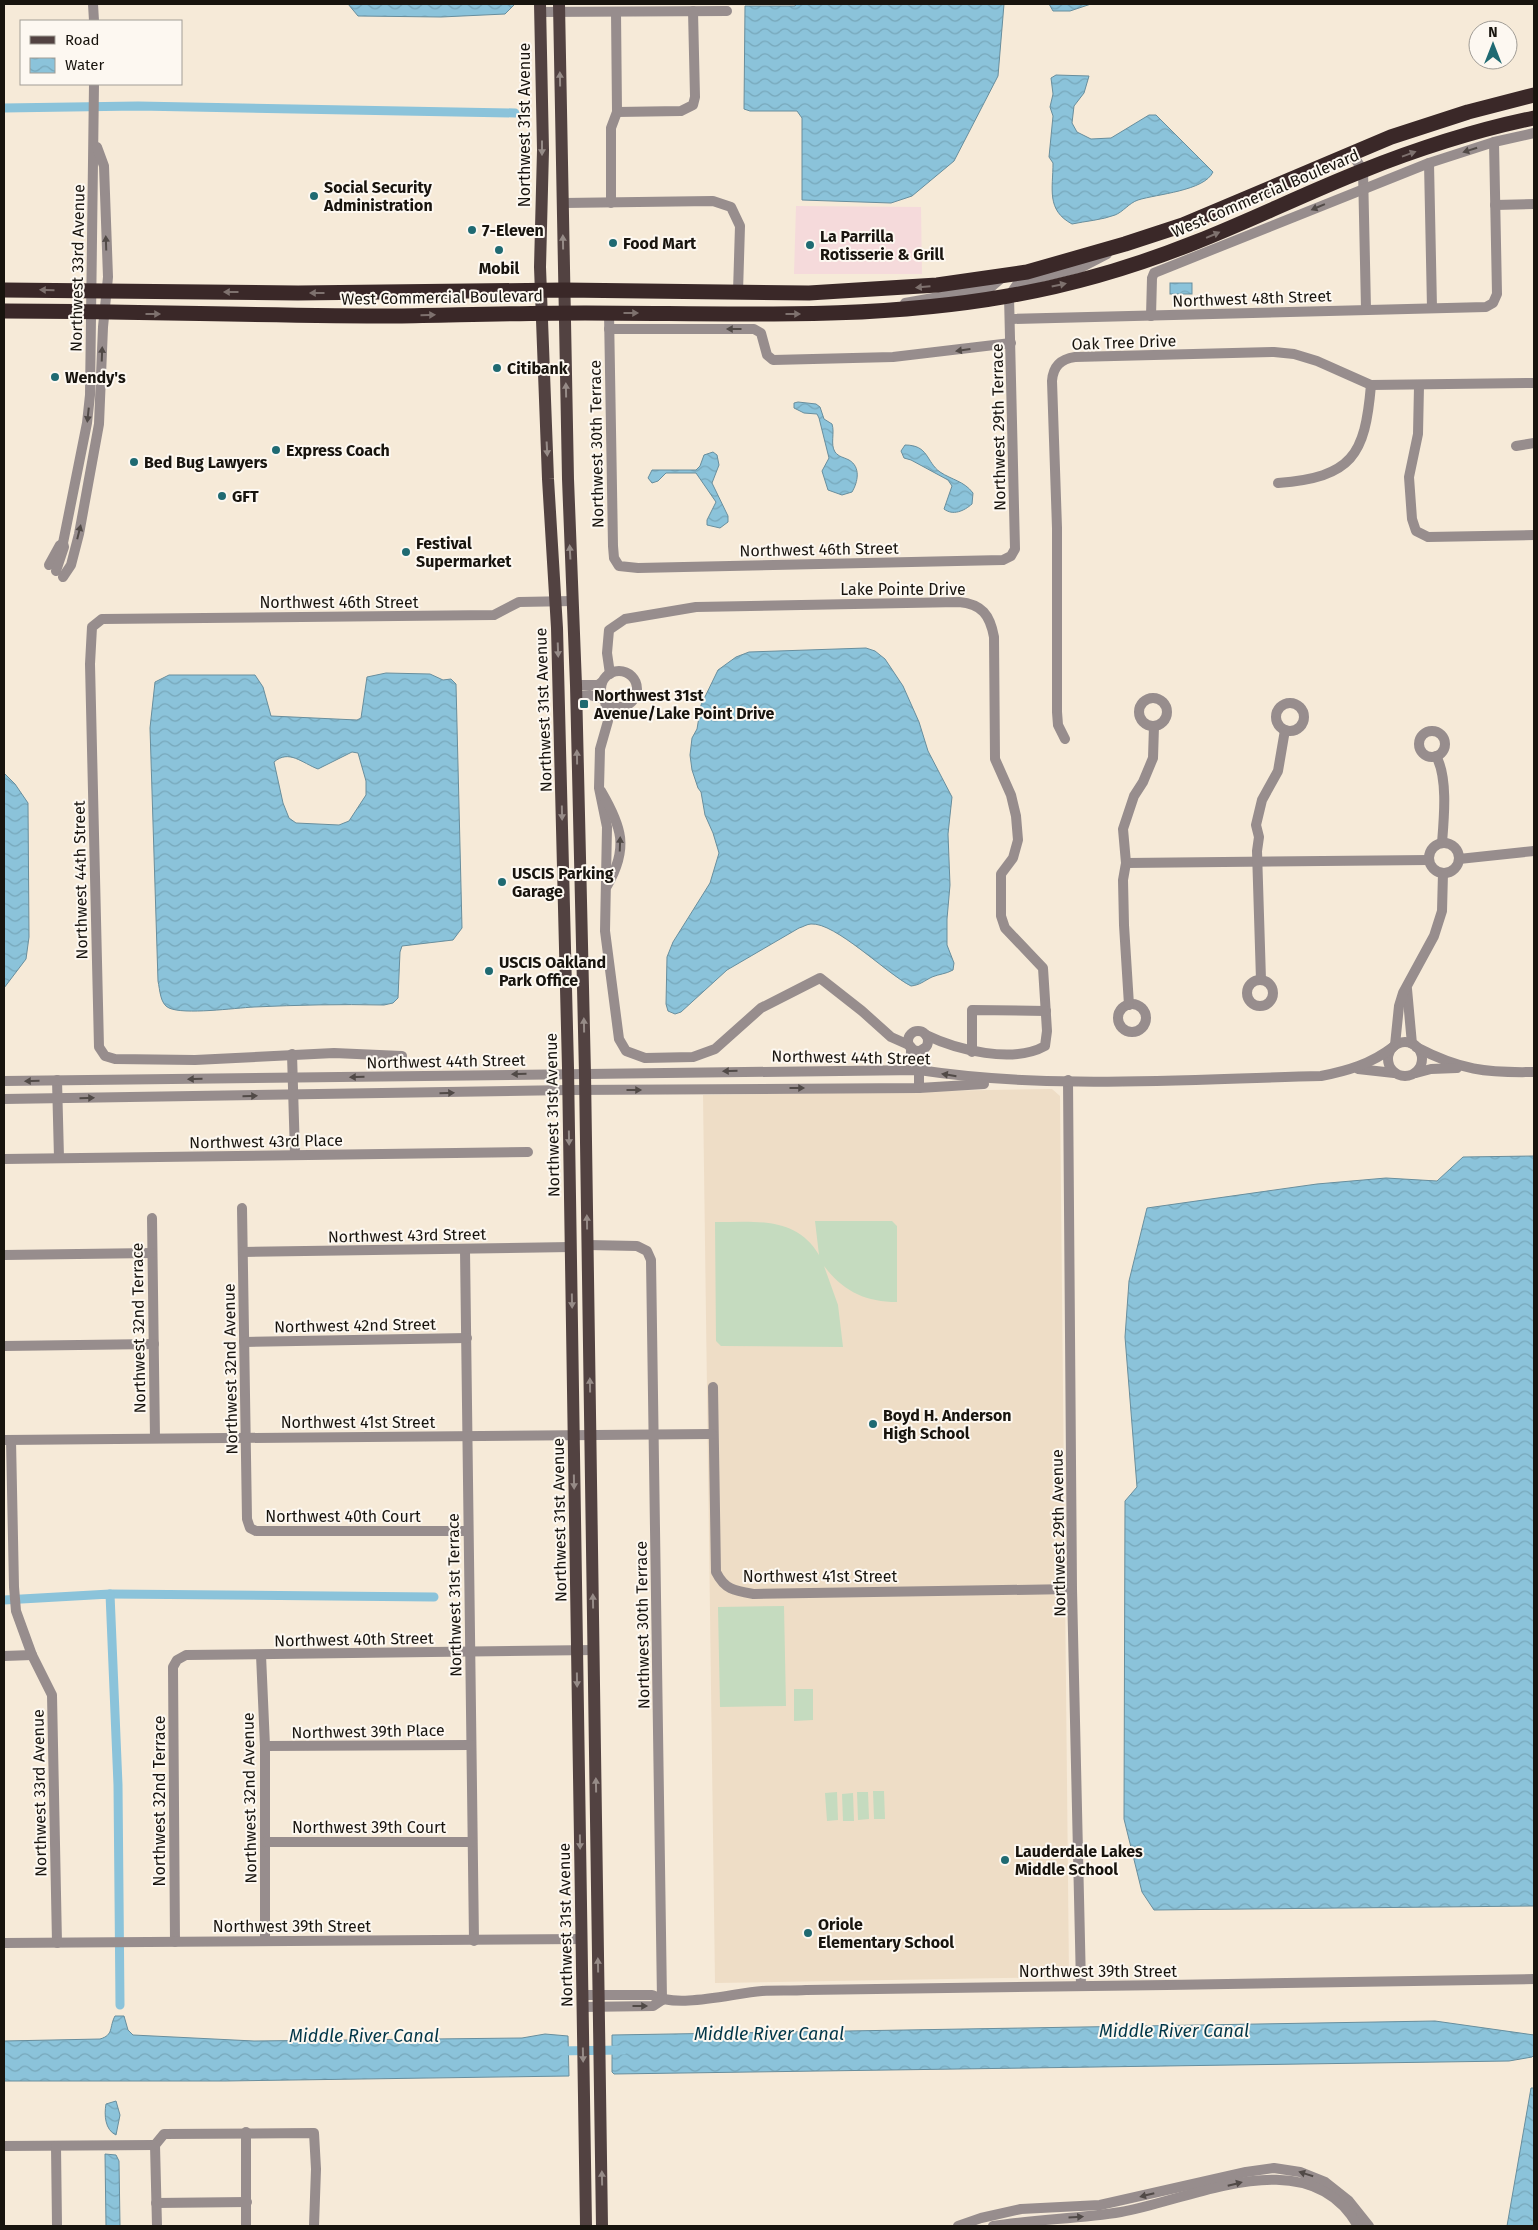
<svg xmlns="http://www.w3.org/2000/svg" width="1538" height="2230" font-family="'Fira Sans',sans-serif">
<defs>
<pattern id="water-waves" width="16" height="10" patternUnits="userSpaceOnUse" patternTransform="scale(1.25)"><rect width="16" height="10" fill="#8bc3da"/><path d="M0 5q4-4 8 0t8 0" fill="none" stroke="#77a7ba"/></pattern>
</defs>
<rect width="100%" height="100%" fill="#f6ead8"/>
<polygon fill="#f5dadb" points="796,206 921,207 922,274 794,274"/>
<polygon fill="#eeddc6" points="1052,1089 1060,1096 1069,1977 715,1983 703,1095"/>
<g fill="#c5dbbf">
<path d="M 815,1221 L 892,1221 L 897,1226 L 897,1302 C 865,1302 843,1291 824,1266 L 838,1305 L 843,1347 L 721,1346 L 716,1341 L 715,1222 C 755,1222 796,1216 819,1255 Z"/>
<polygon points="784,1606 786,1706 720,1707 718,1607"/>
<polygon points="794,1689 813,1689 813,1720 794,1721"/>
<polygon points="873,1791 884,1791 885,1819 874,1819"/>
<polygon points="837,1792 838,1820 827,1821 825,1793"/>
<polygon points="857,1792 868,1792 869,1819 858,1820"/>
<polygon points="853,1793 854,1821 843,1821 842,1794"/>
</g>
<g fill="url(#water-waves)" stroke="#688e9d" fill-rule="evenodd">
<polygon points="348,4 514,4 514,5 505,14 441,17 358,16"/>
<polygon points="796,4 1004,4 998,76 954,161 912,196 891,203 802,200 802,118 797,111 750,111 744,109 745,6 795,6"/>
<polygon points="1049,4 1091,4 1070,11 1053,11"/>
<path d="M 1056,75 L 1089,76 L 1084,93 L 1074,106 L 1072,123 L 1077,132 L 1091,139 L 1111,138 L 1149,115 L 1156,115 L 1213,172 C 1204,191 1157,194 1138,200 C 1129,203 1123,212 1115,215 C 1102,220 1086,221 1072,224 C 1046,210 1053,189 1053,163 L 1049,157 L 1053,116 L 1050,107 L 1053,94 L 1051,78 Z"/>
<rect x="1170" y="283" width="22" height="11"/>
<path d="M 798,402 L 816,404 L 820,407 L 824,419 L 832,424 C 835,433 830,444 835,452 C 839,457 843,457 849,460 C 861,467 858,482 852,492 L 842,495 L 828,490 L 822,471 L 829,458 L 819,418 L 817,414 L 804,413 L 794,408 L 794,403 Z"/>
<path d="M 905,445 C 929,445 926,462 940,472 C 952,480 964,481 973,493 L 972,504 C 964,511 953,516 944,509 L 952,486 L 948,480 L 911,460 L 904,458 L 901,451 Z"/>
<polygon points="713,452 717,455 719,465 712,483 728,516 728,522 720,528 707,525 707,520 716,502 696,473 666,473 658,481 652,483 648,478 652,470 696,470 700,466 704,455"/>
<path d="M 866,648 L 875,651 L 885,659 L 903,686 L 919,722 L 928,751 L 952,797 L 948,834 L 950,885 L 947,919 L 947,945 L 954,963 L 953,970 C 946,974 939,974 932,977 C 924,981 920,985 911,986 C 887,974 835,922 811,924 C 807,924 803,927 799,928 L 727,970 L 681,1012 L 675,1014 L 668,1011 L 666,1004 L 667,957 L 673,942 L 710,883 L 719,853 L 713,833 L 705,815 L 701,792 L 698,788 L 692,770 L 690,755 L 692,738 L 697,729 L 701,705 L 718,670 L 736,657 L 749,652 Z"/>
<path d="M 386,673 L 430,674 L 443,680 L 451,679 L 456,684 L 462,928 L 453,940 L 402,946 L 400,952 L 398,998 L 393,1003 L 384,1005 C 341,1004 297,1005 254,1007 C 235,1008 184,1015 169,1008 C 160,1004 160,990 158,981 L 150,728 L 155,682 L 169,675 L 255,675 L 263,687 L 271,716 L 357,720 L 361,718 L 367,677 ZM 352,752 L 358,753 L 366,781 L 366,795 L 349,821 L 339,825 L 296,823 L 289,818 L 283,803 L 274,762 C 289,749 302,763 318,769 Z"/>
<polygon points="4,773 15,784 28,803 29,937 26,959 4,988"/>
<polygon points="1534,1156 1534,1906 1154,1910 1142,1892 1124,1819 1125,1501 1137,1487 1125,1337 1129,1281 1147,1208 1317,1184 1386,1178 1437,1181 1463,1157"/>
<path d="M 115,2016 L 124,2016 L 128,2030 L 133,2035 L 254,2041 L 522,2038 L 545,2034 L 568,2036 L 569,2076 L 225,2081 L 4,2081 L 4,2041 L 100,2039 C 114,2035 109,2027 115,2016 Z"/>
<polygon points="1435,2021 1534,2035 1534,2055 1532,2057 1509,2061 614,2074 612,2072 612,2035"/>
<polygon points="1531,2088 1534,2088 1534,2226 1507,2226"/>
<path d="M 116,2101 L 120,2115 L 116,2135 C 105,2130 104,2115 106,2104 Z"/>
<polygon points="105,2154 116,2155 119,2161 120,2226 106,2226"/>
</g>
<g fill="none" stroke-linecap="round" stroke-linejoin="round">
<g stroke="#8bc3da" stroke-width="9">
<polyline points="4,108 138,106 515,113"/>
<polyline points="110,1594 434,1597"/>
<polyline points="4,1600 110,1594 118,1785 120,2005"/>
<polyline points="556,2051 623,2050"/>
</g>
<g stroke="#978d8d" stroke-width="10">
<polyline points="93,4 94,21"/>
<polyline points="540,12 727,11"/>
<polyline points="617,112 681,111 693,105 695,97 693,11"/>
<polyline points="1351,153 1363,170 1366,309"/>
<polyline points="1429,163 1432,308"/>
<polyline points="563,203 713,201 731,207 740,226 738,292"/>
<polyline points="611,203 611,128 617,112 616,12"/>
<polyline points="1495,205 1534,204"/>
<polyline points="905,303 990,288 1004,276"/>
<polyline points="609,313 613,546 614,558 619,566 638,568 1003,560 1011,556 1015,549 1009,296 1018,283 1080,268 1107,254"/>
<polyline points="1151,316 1152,278 1154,273 1429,163 1494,142 1534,133"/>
<polyline points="1011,319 1486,307 1493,303 1497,294 1494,142"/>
<polyline points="609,329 754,329 761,333 767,355 773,360 893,357 1011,343"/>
<polyline points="1419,386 1418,434 1409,477 1412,519 1416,531 1428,537 1534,535"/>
<polyline points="1516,446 1534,443"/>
<path d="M 1278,483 C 1352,477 1365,456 1371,385"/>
<polyline points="49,565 60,545"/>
<polyline points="56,571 64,547 63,543 87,423 90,395 94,84"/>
<polyline points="63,577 71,565 79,534 99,424 103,327 108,277 104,166 97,147"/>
<circle cx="619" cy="689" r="18"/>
<path d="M 610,674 L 607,653 L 609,630 L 625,619 L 696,607 L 959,602 C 982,604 990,615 994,637 L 995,759 L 1011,795 L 1016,816 L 1018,840 L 1013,858 L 1001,874 L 1001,916 L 1005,928 L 1043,968 L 1047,1031 L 1045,1046 C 1013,1064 957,1050 926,1035"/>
<polyline points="576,685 598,685 602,682"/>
<polyline points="576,696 590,695 603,699"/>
<circle cx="1153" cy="712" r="14"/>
<polyline points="605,701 608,721 600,749 599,788 607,827 605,931 619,1039 626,1051 645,1058 693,1057 715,1049 761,1008 820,978 862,1011 891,1037 909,1045"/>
<circle cx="1290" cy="717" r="14"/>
<circle cx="1432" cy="744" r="13"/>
<path d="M 1065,739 L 1058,725 L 1057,712 L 1057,528 L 1052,381 C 1053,366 1061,359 1075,357 L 1274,352 L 1294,354 L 1317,361 L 1371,385 L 1534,383"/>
<path d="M 1436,756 C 1448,777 1444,818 1442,843"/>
<path d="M 601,791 C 622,827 629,848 607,886"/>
<circle cx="1444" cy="858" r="15"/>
<polyline points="1459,859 1534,851"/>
<polyline points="1126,863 1429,860"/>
<circle cx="1260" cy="993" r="13"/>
<polyline points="1261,980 1257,851 1259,837 1256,825 1262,800 1278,771 1285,730"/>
<polyline points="1407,989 1412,1044"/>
<circle cx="1132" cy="1018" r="14"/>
<polyline points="1129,1005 1124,925 1123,880 1126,863 1123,829 1134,796 1143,782 1153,758 1154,726"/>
<circle cx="918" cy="1041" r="10"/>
<circle cx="1405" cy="1059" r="17"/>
<polyline points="1395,1045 1399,1006 1403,993 1434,936 1442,911 1443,873"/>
<polyline points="911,1047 911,1059 919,1070"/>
<path d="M 1416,1047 C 1460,1070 1486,1073 1534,1072"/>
<polyline points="972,1052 972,1010 1046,1011"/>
<polyline points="292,1054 295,1155"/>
<polyline points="402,1056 334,1053 195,1060 115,1059 105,1056 99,1047 90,664 92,627 102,619 494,615 519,602 573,601"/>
<polyline points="1358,1069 1394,1073"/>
<polyline points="1416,1073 1431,1069 1457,1068"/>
<polyline points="57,1080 59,1158"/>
<polyline points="1068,1080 1072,1589 1081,1985"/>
<path d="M 4,1081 L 919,1070 C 1050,1090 1188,1079 1321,1076 C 1347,1071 1371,1064 1393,1047"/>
<polyline points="919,1088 919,1070 923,1060 923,1049"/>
<polyline points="4,1099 568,1090 919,1088 984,1084"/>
<polyline points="4,1159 528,1152"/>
<polyline points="242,1208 247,1519 250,1528 256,1531 468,1531"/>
<polyline points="152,1218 155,1438"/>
<polyline points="588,1245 637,1246 647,1251 651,1260 662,2000"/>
<polyline points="465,1250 474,1941"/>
<polyline points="243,1252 571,1247"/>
<polyline points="4,1255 152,1253"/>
<polyline points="244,1342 467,1338"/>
<polyline points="4,1346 154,1344"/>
<path d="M 713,1387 L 716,1572 C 725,1590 735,1591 754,1594 L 1072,1589"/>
<polyline points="4,1440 712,1434"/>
<polyline points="11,1440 14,1587 16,1611 32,1655 52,1695 57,1943"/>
<polyline points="261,1655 265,1746 265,1941"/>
<polyline points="4,1656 32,1655"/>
<polyline points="265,1746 471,1745"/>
<polyline points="266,1842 472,1842"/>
<polyline points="175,1942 173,1667 177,1660 186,1655 594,1650"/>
<polyline points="4,1943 581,1939"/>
<path d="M 582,1995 L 652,1995 C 678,2009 733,1993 762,1991 C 776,1990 791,1991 806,1990 C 1049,1987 1291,1983 1534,1979"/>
<polyline points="582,2007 653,2006 662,2000"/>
<polyline points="155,2145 164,2134 314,2133 316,2169 314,2226"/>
<polyline points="155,2145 157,2226"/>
<polyline points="4,2146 155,2145"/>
<polyline points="56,2146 57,2226"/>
<polyline points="156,2203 247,2202"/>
<polyline points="246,2226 246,2132"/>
<polyline points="958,2226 981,2218 1021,2209 1100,2205 1246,2172 1274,2168 1300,2172 1325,2182 1349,2201 1369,2226"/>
<path d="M 993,2226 C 1036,2219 1079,2219 1121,2212 C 1194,2199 1309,2139 1358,2226"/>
</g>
<g stroke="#524241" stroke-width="12">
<polyline points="540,4 543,150 540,267 548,479 557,628 568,1068 586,2226"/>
<polyline points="559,4 568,479 576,685 585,1074 602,2226"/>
</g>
<g stroke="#3a2828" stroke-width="15">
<polyline points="4,290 298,293 564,290 809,293 937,285 1027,272 1125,244 1183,225 1391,137 1468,112 1534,95"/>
<path d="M 4,311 C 135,311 265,316 396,316 C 459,315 522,313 585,313 C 726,313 868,321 1008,296 C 1072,285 1136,266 1196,242 C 1252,220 1306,193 1362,171 C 1417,149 1476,130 1534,118"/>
</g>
</g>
<defs><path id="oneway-solid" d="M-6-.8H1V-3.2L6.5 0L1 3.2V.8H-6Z" transform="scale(1.25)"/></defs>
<g fill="#968b87">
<use href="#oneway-solid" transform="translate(560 79) rotate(-91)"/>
<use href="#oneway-solid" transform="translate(542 148) rotate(90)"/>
<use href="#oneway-solid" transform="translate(563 242) rotate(-91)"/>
<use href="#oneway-solid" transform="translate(566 390) rotate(-91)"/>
<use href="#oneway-solid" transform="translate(547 449) rotate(87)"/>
<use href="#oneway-solid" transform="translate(570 552) rotate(-93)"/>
<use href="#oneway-solid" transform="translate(558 650) rotate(88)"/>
<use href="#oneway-solid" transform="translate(577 757) rotate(-91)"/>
<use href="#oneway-solid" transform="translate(562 813) rotate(89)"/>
<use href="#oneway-solid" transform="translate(584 1025) rotate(-91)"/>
<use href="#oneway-solid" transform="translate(569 1138) rotate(89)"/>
<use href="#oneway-solid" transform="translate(587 1222) rotate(-91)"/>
<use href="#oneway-solid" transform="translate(572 1301) rotate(89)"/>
<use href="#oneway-solid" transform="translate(590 1385) rotate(-91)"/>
<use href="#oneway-solid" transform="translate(574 1482) rotate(89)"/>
<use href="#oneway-solid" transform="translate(593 1601) rotate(-91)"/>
<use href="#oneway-solid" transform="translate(577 1680) rotate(89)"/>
<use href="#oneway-solid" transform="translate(596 1785) rotate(-91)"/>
<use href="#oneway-solid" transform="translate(580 1842) rotate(89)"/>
<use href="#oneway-solid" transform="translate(598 1965) rotate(-91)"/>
<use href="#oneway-solid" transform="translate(583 2055) rotate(89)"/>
<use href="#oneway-solid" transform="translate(602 2178) rotate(-91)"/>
</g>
<g fill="#514a47">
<use href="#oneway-solid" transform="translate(1470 150) rotate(162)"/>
<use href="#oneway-solid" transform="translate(1318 207) rotate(157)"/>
<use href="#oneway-solid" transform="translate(106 243) rotate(-92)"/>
<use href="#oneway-solid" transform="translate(734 329) rotate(-180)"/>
<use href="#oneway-solid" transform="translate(963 350) rotate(172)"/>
<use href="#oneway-solid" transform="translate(102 354) rotate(-88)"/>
<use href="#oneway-solid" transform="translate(88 415) rotate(96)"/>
<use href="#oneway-solid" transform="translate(79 532) rotate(-76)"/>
<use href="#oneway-solid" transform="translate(620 844) rotate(-88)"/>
<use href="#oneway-solid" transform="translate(730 1071) rotate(179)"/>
<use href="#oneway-solid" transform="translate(519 1074) rotate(179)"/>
<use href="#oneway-solid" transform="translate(949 1075) rotate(-171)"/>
<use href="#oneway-solid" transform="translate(357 1077) rotate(179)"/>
<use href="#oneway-solid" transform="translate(195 1079) rotate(179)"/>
<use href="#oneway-solid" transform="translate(32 1081) rotate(179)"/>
<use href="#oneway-solid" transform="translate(797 1088)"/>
<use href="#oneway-solid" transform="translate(634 1090)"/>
<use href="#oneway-solid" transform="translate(447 1093) rotate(-2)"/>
<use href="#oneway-solid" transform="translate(250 1096) rotate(-1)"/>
<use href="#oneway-solid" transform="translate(87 1098) rotate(-1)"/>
<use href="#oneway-solid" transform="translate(640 2006)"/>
<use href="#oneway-solid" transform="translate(1306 2174) rotate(-163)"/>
<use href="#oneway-solid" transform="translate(1235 2184) rotate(-14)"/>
<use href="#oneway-solid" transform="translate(1147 2195) rotate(166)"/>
<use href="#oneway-solid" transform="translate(1076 2217) rotate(-4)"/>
</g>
<g fill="#7e716e">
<use href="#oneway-solid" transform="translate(1409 154) rotate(-20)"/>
<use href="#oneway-solid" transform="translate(1213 235) rotate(-23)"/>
<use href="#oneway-solid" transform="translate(1059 285) rotate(-12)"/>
<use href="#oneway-solid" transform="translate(923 287) rotate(175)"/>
<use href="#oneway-solid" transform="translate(47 290) rotate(-179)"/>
<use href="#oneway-solid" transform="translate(231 292) rotate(-180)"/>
<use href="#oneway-solid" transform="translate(317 293) rotate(180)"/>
<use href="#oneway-solid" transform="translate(631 313)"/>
<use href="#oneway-solid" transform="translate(153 314)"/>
<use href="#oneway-solid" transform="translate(793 314)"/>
<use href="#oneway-solid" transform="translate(428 315) rotate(-1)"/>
</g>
<g fill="#1f6a72" stroke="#fdf8f1" stroke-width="2">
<circle cx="314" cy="196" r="5"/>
<circle cx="472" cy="230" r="5"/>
<circle cx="613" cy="243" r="5"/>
<circle cx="810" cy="245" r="5"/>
<circle cx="499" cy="250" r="5"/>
<circle cx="497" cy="368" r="5"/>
<circle cx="55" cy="377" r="5"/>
<circle cx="276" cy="450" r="5"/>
<circle cx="134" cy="462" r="5"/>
<circle cx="222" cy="496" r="5"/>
<circle cx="406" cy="552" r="5"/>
<rect x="579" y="699" width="10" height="10" rx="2.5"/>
<circle cx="502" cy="882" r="5"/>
<circle cx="489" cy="971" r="5"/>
<circle cx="873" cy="1424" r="5"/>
<circle cx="1005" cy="1860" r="5"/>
<circle cx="808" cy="1933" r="5"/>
</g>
<g text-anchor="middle" stroke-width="4" stroke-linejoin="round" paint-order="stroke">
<g font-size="16" fill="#18140e" stroke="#fdf8f1">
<text transform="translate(524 125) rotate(-90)" y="6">Northwest 31st Avenue</text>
<text transform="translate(1265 193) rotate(-23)" y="6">West Commercial Boulevard</text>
<text transform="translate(77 268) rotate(-89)" y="6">Northwest 33rd Avenue</text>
<text transform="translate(442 297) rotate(-1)" y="6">West Commercial Boulevard</text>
<text transform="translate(1252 298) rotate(-2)" y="6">Northwest 48th Street</text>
<text transform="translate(1124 342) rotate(-2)" y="6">Oak Tree Drive</text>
<text transform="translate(998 427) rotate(-91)" y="6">Northwest 29th Terrace</text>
<text transform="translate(596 444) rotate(-91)" y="6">Northwest 30th Terrace</text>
<text transform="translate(819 549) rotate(-1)" y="6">Northwest 46th Street</text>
<text x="903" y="595">Lake Pointe Drive</text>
<text x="339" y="608">Northwest 46th Street</text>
<text transform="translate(543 710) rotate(-92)" y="6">Northwest 31st Avenue</text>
<text transform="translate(80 880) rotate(-91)" y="6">Northwest 44th Street</text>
<text transform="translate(851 1057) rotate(1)" y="6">Northwest 44th Street</text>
<text transform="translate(446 1061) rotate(-1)" y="6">Northwest 44th Street</text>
<text transform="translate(552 1115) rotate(-91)" y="6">Northwest 31st Avenue</text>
<text transform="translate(266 1141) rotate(-1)" y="6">Northwest 43rd Place</text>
<text transform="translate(407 1235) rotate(-1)" y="6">Northwest 43rd Street</text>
<text transform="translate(355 1325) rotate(-1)" y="6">Northwest 42nd Street</text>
<text transform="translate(138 1328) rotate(-91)" y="6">Northwest 32nd Terrace</text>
<text transform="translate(230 1369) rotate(-91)" y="6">Northwest 32nd Avenue</text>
<text x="358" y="1428">Northwest 41st Street</text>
<text x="343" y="1522">Northwest 40th Court</text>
<text transform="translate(559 1520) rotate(-91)" y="6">Northwest 31st Avenue</text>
<text transform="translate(1058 1533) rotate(-91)" y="6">Northwest 29th Avenue</text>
<text x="820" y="1582">Northwest 41st Street</text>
<text transform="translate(454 1595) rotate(-91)" y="6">Northwest 31st Terrace</text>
<text transform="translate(642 1625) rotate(-91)" y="6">Northwest 30th Terrace</text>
<text transform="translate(354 1639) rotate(-1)" y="6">Northwest 40th Street</text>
<text transform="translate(368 1731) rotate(-1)" y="6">Northwest 39th Place</text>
<text transform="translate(39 1793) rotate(-91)" y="6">Northwest 33rd Avenue</text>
<text transform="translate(249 1798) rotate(-91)" y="6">Northwest 32nd Avenue</text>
<text transform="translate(159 1801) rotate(-90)" y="6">Northwest 32nd Terrace</text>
<text x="369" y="1833">Northwest 39th Court</text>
<text transform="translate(565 1925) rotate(-91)" y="6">Northwest 31st Avenue</text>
<text x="292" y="1932">Northwest 39th Street</text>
<text x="1098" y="1977">Northwest 39th Street</text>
</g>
<g font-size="16" font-weight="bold" fill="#18140e" stroke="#fdf8f1" text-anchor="start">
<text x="324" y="193">Social Security<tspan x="324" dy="18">Administration</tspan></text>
<text x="482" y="236">7-Eleven</text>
<text x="820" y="242">La Parrilla<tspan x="820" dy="18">Rotisserie &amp; Grill</tspan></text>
<text x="623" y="249">Food Mart</text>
<text x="499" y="274" text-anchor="middle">Mobil</text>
<text x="507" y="374">Citibank</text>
<text x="65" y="383">Wendy's</text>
<text x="286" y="456">Express Coach</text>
<text x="144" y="468">Bed Bug Lawyers</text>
<text x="232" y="502">GFT</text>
<text x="416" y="549">Festival<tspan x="416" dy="18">Supermarket</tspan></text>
<text x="594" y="701">Northwest 31st<tspan x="594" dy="18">Avenue/Lake Point Drive</tspan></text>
<text x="512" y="879">USCIS Parking<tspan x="512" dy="18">Garage</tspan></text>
<text x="499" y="968">USCIS Oakland<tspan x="499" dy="18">Park Office</tspan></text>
<text x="883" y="1421">Boyd H. Anderson<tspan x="883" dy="18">High School</tspan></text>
<text x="1015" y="1857">Lauderdale Lakes<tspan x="1015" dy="18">Middle School</tspan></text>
<text x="818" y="1930">Oriole<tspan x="818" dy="18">Elementary School</tspan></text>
</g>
<g font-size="18" font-style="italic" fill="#023647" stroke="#fdf8f1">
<text x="1174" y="2037">Middle River Canal</text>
<text x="769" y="2040">Middle River Canal</text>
<text x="364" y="2042">Middle River Canal</text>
</g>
</g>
<rect width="1538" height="2230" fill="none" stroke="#18140e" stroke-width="10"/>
<rect x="20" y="20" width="162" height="65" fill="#fdf8f1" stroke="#a19d96"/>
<rect x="30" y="36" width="25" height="8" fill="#524241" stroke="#a19d96"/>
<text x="65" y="45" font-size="15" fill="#18140e">Road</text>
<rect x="30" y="58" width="25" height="15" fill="url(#water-waves)" stroke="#a19d96"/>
<text x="65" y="70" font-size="15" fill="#18140e">Water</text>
<g transform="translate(1493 45)"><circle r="24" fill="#fdf8f1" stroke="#a19d96"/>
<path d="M0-4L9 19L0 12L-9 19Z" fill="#1f6a72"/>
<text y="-8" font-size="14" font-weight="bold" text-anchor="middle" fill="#18140e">N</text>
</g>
</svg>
